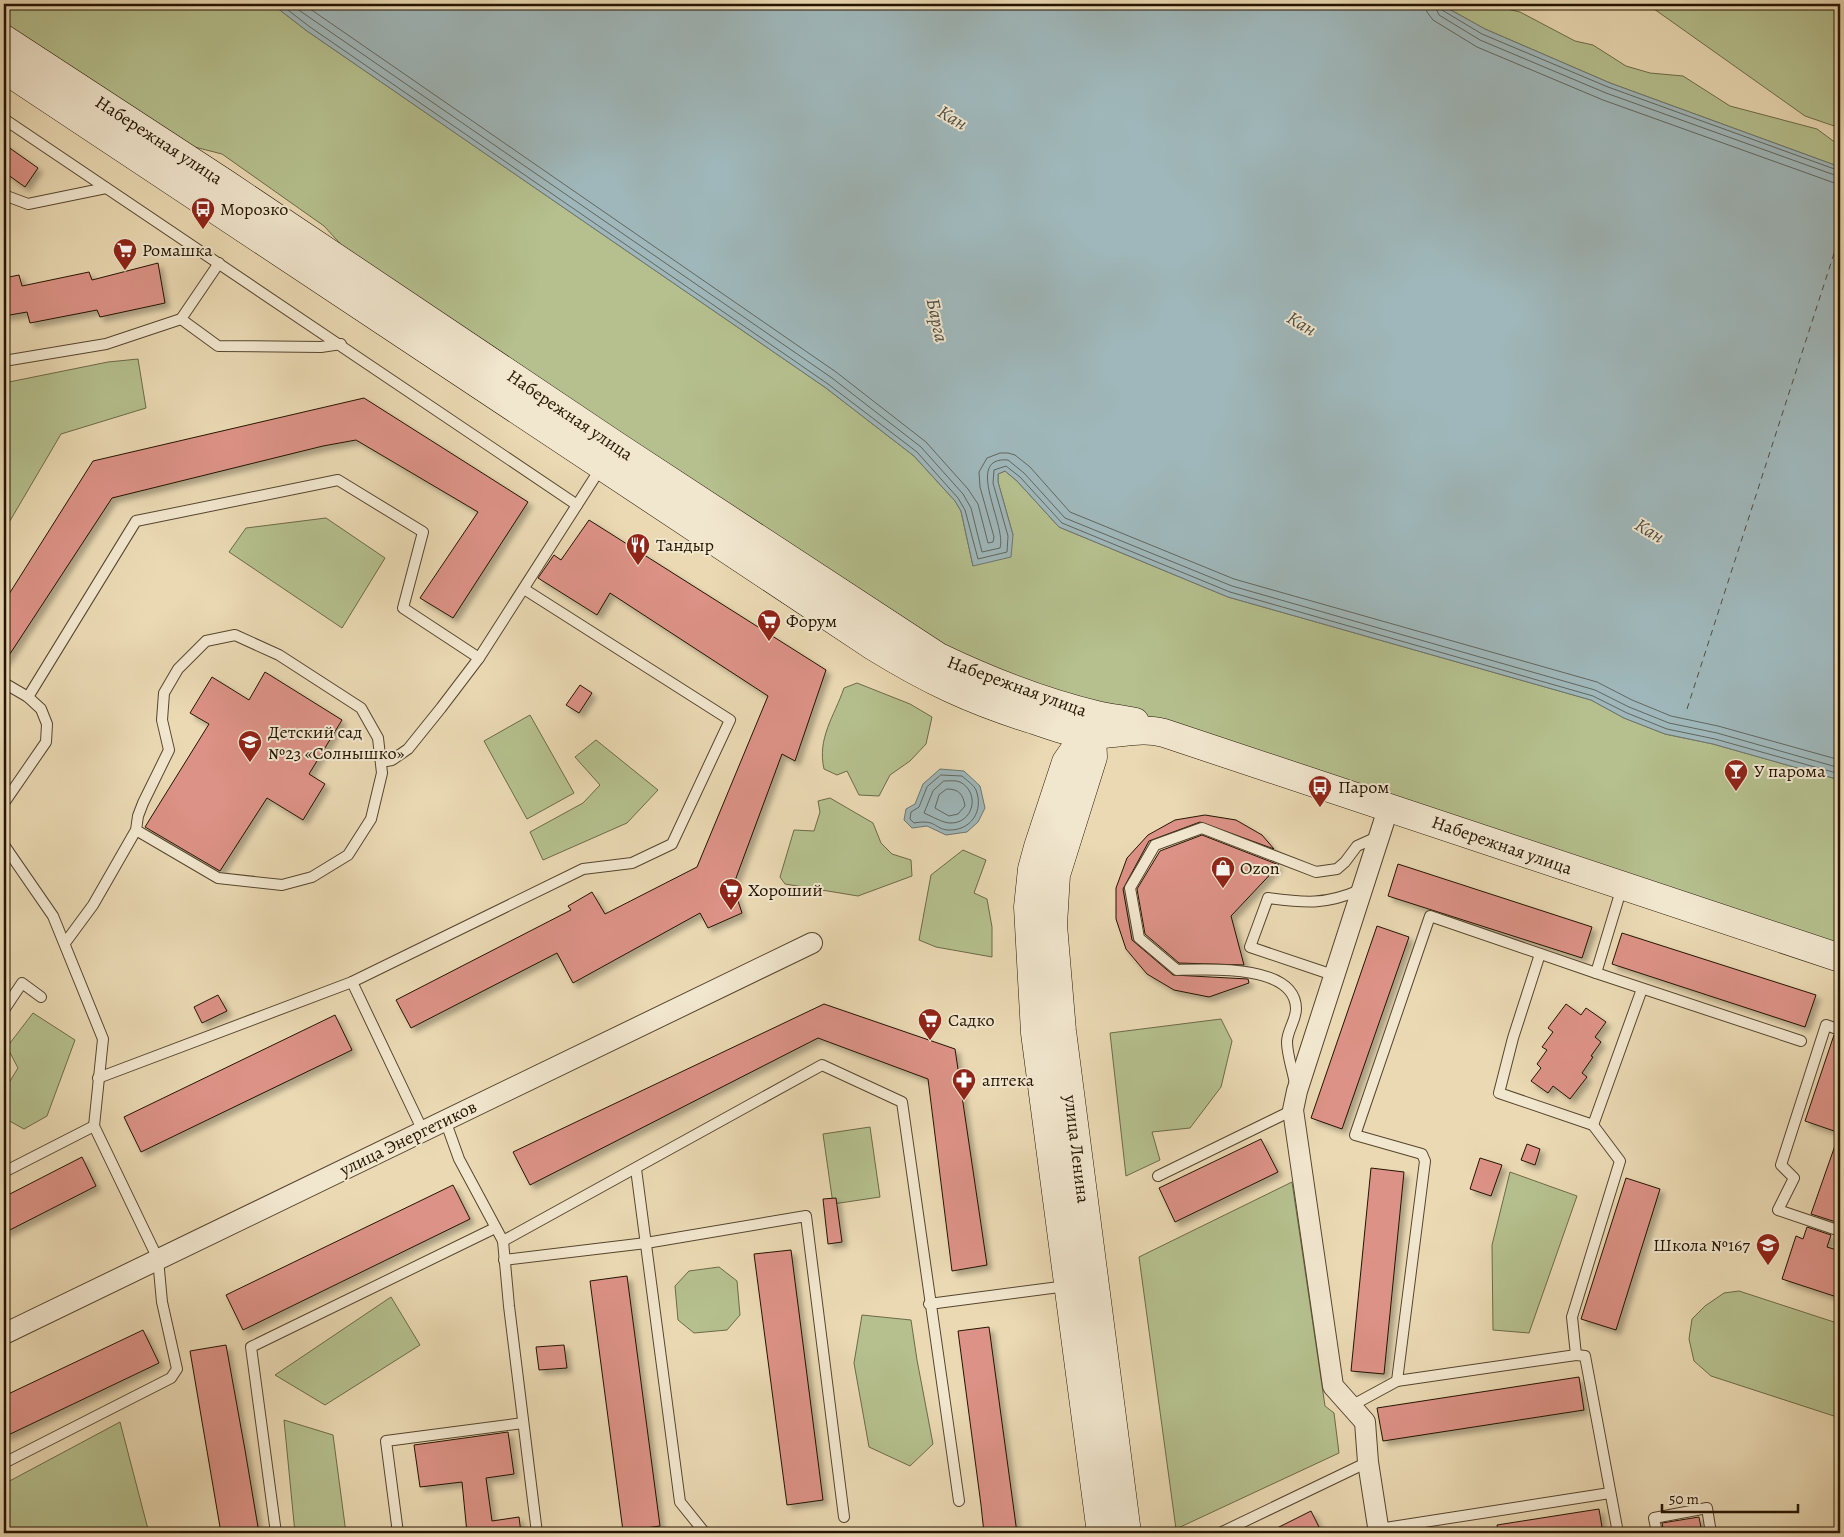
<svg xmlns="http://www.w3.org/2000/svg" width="1844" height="1537" font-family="Alegreya,serif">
<defs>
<filter id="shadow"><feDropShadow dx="4.5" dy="4.5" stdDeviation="2.5" flood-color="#0004"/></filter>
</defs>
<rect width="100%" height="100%" fill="#ead9b3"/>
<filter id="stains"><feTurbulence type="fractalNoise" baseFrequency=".004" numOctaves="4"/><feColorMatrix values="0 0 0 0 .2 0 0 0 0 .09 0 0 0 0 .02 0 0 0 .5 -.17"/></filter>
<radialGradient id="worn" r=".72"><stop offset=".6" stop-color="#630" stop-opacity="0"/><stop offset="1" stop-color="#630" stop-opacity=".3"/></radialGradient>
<g fill="#b5c08e" stroke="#6c6a48">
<polygon points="4,4 272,4 307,31 826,388 914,456 955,501 961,511 973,566 1013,535 998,482 998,474 1005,471 1017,481 1059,527 1228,597 1591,700 1624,718 1665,734 1713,744 1840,780 1840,944 1312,772 1147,716 1094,707 950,654 358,263 324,226 222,154 179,143 4,27"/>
<polygon points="1440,4 1497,4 1507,9 1520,12 1575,41 1593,45 1626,66 1650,73 1683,76 1730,106 1817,129 1840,146 1840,167 1610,83 1485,29"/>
<polygon points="1647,4 1840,4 1840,128 1805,116"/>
<polygon points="138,359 146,408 61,434 4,531 4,383 108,362"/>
<polygon points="326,518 385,558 342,628 229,552 246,528"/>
<path d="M 857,683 L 910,704 L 932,717 L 926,744 L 910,761 L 890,775 L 879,796 L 859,795 L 847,771 L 837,775 L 824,769 C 817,738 834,717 844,688 Z"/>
<polygon points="530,715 574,793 527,819 484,741"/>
<polygon points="596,740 658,790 627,823 543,860 530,832 583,803 600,785 575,757"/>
<polygon points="830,798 873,823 881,843 892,854 911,860 912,876 858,896 785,884 780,877 794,830 814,831 820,812 818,801"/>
<polygon points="963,850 986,860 974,893 987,899 992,927 992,957 936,947 919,940 931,875"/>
<polygon points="33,1013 75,1040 47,1116 24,1129 4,1118 4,1091 18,1068 7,1047"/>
<polygon points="1221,1019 1232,1041 1221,1087 1190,1128 1152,1132 1160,1160 1126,1176 1110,1033"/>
<polygon points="870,1127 880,1197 833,1204 823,1134"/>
<polygon points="1510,1172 1577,1196 1529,1333 1493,1330 1492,1245"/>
<polygon points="1292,1182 1325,1406 1334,1413 1339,1453 1176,1529 1139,1257"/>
<polygon points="719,1267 737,1281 740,1315 727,1330 694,1333 678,1320 675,1286 689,1271"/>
<polygon points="1739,1291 1840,1324 1840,1418 1711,1376 1694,1361 1689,1339 1692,1319 1705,1306 1724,1293"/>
<polygon points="391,1297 420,1345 325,1405 275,1375"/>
<polygon points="862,1315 911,1320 917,1360 933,1444 910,1466 869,1447 854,1363"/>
<polygon points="284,1420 333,1435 346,1533 295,1533"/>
<polygon points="120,1422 149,1533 4,1533 4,1484"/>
</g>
<g fill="#9fb7ba" stroke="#6e7670">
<polygon points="272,4 1440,4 1485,29 1610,83 1840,167 1840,780 1713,744 1665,734 1624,718 1591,700 1228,597 1059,527 1017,481 1005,471 998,474 998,482 1013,535 1011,557 973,566 961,511 955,501 914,456 826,388 307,31"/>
<polygon points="940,769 964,771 980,786 985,808 978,822 967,832 946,835 927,826 912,828 904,820 906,809 915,804 923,784"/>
</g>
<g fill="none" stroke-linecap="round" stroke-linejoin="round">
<g stroke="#62665e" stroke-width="1">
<polyline points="280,4 310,27 828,384 917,452 958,498 965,510 978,559 1007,552 1008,536 993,483 994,470 1006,466 1020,477 1062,523 1230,592 1593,696 1627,713 1667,729 1715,739 1840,774"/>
<path d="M 290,4 L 832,378 L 921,447 L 963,494 L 971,508 L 982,552 L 1000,548 C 1007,525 963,456 1008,460 L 1024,473 L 1065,518 L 1232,586 L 1595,690 L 1629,707 L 1669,723 L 1717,733 L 1840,768"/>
<polyline points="303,4 836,372 926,442 968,489 978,504 988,543 993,542 994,537 980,487 979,472 987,458 1000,453 1008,453 1015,455 1030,467 1070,512 1234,579 1597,682 1632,700 1671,716 1718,726 1840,760"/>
<polyline points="1426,4 1427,12 1433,20 1477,47 1603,100 1840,185"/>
<polyline points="1434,4 1439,15 1480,40 1606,93 1840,177"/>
<polyline points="1440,4 1442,10 1482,34 1608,87 1840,171"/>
<path d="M 941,775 L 962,776 C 966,780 974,785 976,790 C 984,811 971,831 948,830 C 934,829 937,819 914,823 L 910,819 L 911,812 L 919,807 L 927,787 Z"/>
<path d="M 944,781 C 949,781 956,780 960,782 C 981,793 973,824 950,823 C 943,823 931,816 924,813 L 933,791 Z"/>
<path d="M 947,789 C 959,789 963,794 965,806 L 958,814 L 949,816 L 935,808 L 939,795 Z"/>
</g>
<polyline stroke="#4f4d42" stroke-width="1" stroke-dasharray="6 5" stroke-linecap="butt" points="1687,709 1840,235"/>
</g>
<g fill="#dc9286" stroke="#241401" filter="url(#shadow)">
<polygon points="4,144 38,168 25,187 4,172"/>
<polygon points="158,263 165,303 100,317 97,310 30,323 27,312 4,316 4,278 19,275 22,286 89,272 92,280"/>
<polygon points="364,398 528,502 453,618 420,598 478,512 356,440 323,446 112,498 4,663 4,602 93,461"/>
<polygon points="589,520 826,670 795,761 782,754 733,886 742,913 708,928 700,913 573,983 557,953 411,1028 396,1000 571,910 568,906 592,892 605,914 697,867 768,696 610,593 597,615 538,578 554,555 561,560"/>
<polygon points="265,672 342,720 309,774 325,784 303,820 267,798 220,871 145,827 209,724 190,713 212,677 249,700"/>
<polygon points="580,685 592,693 579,713 566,705"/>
<polygon points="1205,815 1236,820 1262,835 1274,849 1200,822 1149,841 1123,889 1132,940 1173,975 1248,979 1249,983 1209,997 1174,990 1147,974 1126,949 1116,919 1116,888 1127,858 1148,835 1175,820"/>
<polygon points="1202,835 1279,865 1231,916 1244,965 1179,963 1145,934 1137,889 1160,851"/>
<polygon points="1398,864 1592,927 1582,958 1388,896"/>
<polygon points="1377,926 1409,937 1342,1129 1311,1118"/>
<polygon points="1622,933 1816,995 1805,1027 1612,964"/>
<polygon points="218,995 227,1011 202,1023 194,1007"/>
<polygon points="824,1004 955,1049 987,1265 952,1271 928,1079 818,1038 530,1185 513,1152"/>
<polygon points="1566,1004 1581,1015 1586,1008 1606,1022 1595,1037 1601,1042 1591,1056 1593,1057 1582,1073 1587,1077 1570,1099 1553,1086 1548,1093 1531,1081 1541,1068 1537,1064 1547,1050 1542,1047 1553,1032 1548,1028"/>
<polygon points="335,1015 352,1050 141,1152 124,1117"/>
<polygon points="1834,1035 1840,1037 1840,1133 1805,1121"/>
<polygon points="1838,1137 1840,1138 1840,1209 1836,1222 1811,1214"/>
<polygon points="1261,1139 1278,1172 1175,1222 1159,1188"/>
<polygon points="1527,1144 1540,1149 1535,1165 1521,1160"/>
<polygon points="82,1157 96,1186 4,1233 4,1197"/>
<polygon points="1480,1158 1502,1165 1491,1196 1470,1189"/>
<polygon points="1371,1168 1404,1172 1384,1374 1351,1371"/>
<polygon points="1626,1178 1660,1189 1616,1330 1581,1319"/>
<polygon points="453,1185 470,1219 243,1330 226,1295"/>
<polygon points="836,1198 842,1242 828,1244 823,1199"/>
<polygon points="1807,1227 1831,1235 1827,1247 1840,1251 1840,1298 1782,1279 1796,1236 1803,1239"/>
<polygon points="791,1250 823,1500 787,1505 754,1254"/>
<polygon points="627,1276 660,1526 623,1531 590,1281"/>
<polygon points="989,1327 1017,1533 984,1533 981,1505 958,1331"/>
<polygon points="143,1330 159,1363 4,1437 4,1396"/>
<polygon points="226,1345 245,1450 259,1533 221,1533 190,1351"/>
<polygon points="564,1345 567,1368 539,1370 536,1347"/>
<polygon points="1579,1377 1584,1410 1383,1441 1377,1408"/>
<polygon points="508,1432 514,1474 486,1478 492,1521 519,1517 521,1533 467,1533 462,1482 420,1487 414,1445"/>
<polygon points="1599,1509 1603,1533 1498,1533 1497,1525"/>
<polygon points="1311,1511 1322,1533 1267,1533"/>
<polygon points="1699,1517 1702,1533 1664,1533 1662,1523"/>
</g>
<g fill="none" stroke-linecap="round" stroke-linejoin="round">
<g stroke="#56452e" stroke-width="12">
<g id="lane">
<polyline points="4,119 577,505"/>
<polyline points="4,195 28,204 106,188"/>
<polyline points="219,263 181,319 218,346 321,347 341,344"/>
<polyline points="4,361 106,344 181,319"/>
<polyline points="4,683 28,697 41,709 47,724 46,742 4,803"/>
<polyline points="28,697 136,521 338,480 423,532 403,608 479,658"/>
<polyline points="381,762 392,760 408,749 441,708 479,658 602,466"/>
<polyline points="4,845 53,916 103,1039 94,1126 158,1259 162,1302 177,1369 171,1378 4,1463"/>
<polyline points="65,943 93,905 136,830 138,816 143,803 169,750 162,720 164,693 178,669 206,641 235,635 279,655 361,708 378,738 382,773 371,819 348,855 312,877 282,885 218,878 136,830"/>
<polyline points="1540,954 1513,1038 1499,1093 1593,1125 1642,989"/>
<polyline points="1596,973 1801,1041"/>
<path d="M 1333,975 L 1250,947 L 1268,898 C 1305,903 1325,905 1360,890"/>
<polyline points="352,982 423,1131"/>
<polyline points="4,1010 22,983 41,997"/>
<polyline points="1840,1030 1826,1025 1781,1165 1794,1178 1778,1210 1840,1231"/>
<polyline points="98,1078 352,982 583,869 632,863 672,844 730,720 524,589"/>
<path d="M 1295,1084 C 1293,1071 1287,1055 1287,1042 C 1287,1031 1296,1020 1296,1009 C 1296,964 1208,969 1177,970 L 1139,938 L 1130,888 L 1155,845 L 1202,828 L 1316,872 L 1337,869 L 1345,862 L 1357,846 L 1377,837"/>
<polyline points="445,1120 459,1159 503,1241 509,1306 537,1533"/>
<polyline points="1593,1125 1620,1161 1572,1317 1576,1355 1397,1381 1425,1161 1422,1154 1355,1135 1430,916 1596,973 1622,887"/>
<polyline points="636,1169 680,1502 705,1533"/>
<polyline points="4,1172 94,1126"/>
<polyline points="1158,1176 1293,1110"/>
<polyline points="503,1241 822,1065 902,1102 959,1501"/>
<polyline points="504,1260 646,1243 806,1216 844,1517"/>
<polyline points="929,1304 1067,1286"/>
<polyline points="1576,1355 1585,1356 1618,1533"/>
<polyline points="1351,1406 1397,1381"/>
<polyline points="1379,1529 1610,1493"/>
<polyline points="276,1533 251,1347 495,1228"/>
<polyline points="398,1533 386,1441 523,1423"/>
<polyline points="1220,1533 1368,1462"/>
<polyline points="1657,1533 1654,1518 1707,1508 1711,1533"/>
</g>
</g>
<g stroke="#56452e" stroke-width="22">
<g id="street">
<polyline points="4,1334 812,943"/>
<polyline points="1379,1533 1368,1462 1365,1422 1333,1386 1293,1110 1297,1091 1389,806"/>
</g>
</g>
<g stroke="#241401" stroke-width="29">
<g id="secondary">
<path d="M 4,39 L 226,184 L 615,445 L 937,656 C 987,680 1042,702 1097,715 C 1109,718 1122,719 1135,722"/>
<path d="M 4,69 L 873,646 C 928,680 972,701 1034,720 C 1052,726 1070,733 1089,734 C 1115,736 1139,726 1164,733 L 1840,958"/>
<polyline points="1084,721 1092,736 1093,757 1056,875 1053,925 1062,1031 1127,1533"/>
<polyline points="1100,727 1082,739 1066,762 1038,847 1032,869 1028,907 1035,1033 1101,1533"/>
</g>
</g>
<use href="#lane" stroke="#f1e6ce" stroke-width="10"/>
<use href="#street" stroke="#f1e6ce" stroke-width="20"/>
<use href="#secondary" stroke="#f1e6ce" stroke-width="28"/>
</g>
<defs>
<g id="bus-pin" transform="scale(1.25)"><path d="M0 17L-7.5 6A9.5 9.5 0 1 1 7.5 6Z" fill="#8f2418" stroke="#f1e6ce"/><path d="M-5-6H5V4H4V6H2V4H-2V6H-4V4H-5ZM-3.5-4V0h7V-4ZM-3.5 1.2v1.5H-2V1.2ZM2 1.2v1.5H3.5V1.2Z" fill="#fff"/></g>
<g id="supermarket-pin" transform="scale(1.25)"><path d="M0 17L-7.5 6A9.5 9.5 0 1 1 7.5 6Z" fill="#8f2418" stroke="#f1e6ce"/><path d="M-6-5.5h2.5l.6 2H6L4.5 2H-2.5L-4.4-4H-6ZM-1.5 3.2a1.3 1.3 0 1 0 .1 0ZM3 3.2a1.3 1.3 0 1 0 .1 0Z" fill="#fff"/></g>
<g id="restaurant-pin" transform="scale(1.25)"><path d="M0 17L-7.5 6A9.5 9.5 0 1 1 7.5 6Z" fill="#8f2418" stroke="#f1e6ce"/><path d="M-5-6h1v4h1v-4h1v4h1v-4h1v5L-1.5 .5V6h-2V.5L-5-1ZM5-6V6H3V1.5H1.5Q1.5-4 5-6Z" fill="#fff"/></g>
<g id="school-pin" transform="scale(1.25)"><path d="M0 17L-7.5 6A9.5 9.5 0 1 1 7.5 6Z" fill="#8f2418" stroke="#f1e6ce"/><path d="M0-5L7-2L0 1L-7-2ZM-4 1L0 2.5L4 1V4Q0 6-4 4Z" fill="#fff"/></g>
<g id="bar-pin" transform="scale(1.25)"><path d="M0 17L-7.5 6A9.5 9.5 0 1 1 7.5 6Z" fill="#8f2418" stroke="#f1e6ce"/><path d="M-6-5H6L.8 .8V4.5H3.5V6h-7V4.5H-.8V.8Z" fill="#fff"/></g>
<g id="shop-pin" transform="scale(1.25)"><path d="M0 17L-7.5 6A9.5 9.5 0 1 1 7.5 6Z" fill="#8f2418" stroke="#f1e6ce"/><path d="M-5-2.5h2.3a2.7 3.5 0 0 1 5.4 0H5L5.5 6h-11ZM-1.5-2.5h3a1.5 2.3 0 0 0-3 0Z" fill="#fff"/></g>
<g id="pharmacy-pin" transform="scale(1.25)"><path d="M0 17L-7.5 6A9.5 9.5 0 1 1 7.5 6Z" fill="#8f2418" stroke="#f1e6ce"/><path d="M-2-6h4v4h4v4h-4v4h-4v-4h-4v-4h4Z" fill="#fff"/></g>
</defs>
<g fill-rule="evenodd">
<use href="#bus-pin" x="203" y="209"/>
<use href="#supermarket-pin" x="125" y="250"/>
<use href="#restaurant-pin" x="638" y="545"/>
<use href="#supermarket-pin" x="769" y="621"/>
<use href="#school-pin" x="250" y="742"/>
<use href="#bar-pin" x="1736" y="771"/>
<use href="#bus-pin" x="1320" y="787"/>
<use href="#shop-pin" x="1223" y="868"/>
<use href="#supermarket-pin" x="731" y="890"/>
<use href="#supermarket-pin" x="930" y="1020"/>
<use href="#pharmacy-pin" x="964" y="1080"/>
<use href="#school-pin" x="1768" y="1245"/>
</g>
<g text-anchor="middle" stroke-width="4" stroke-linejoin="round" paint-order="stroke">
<g font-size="18" fill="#241401" stroke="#f1e6ce">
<text transform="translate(159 140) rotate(33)" y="6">Набережная улица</text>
<text transform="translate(570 415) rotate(34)" y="6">Набережная улица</text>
<text transform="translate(1017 686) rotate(20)" y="6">Набережная улица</text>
<text transform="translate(1502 845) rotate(19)" y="6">Набережная улица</text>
<text transform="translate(408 1138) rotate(-26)" y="6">улица Энергетиков</text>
<text transform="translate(1077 1149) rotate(83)" y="6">улица Ленина</text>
</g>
<g font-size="18" fill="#241401" stroke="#f1e6ce" text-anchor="start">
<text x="220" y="215">Морозко</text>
<text x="142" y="256">Ромашка</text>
<text x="656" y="551">Тандыр</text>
<text x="786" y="627">Форум</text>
<text x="268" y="738">Детский сад<tspan x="268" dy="21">№23 «Солнышко»</tspan></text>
<text x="1754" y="777">У парома</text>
<text x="1338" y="793">Паром</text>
<text x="1240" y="874">Ozon</text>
<text x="748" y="896">Хороший</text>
<text x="948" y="1026">Садко</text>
<text x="982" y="1086">аптека</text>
<text x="1750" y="1251" text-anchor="end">Школа №167</text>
</g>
<g font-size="19" font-style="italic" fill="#4f4d42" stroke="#f1e6ce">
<text transform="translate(953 117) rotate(31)" y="7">Кан</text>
<text transform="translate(938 320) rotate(78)" y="7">Барга</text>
<text transform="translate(1302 323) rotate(31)" y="7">Кан</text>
<text transform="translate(1650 530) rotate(31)" y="7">Кан</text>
</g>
</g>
<rect width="1844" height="1537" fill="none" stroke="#ead9b3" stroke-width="20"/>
<rect x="5" y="5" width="1834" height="1527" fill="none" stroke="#241401" stroke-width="2.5"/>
<rect x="10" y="10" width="1824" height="1517" fill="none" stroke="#241401"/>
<path d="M1662 1504v8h136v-8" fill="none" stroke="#241401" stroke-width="2.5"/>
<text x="1669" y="1504" font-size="15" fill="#241401" stroke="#f1e6ce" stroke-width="4" paint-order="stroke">50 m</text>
<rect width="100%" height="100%" filter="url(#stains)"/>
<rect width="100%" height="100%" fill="url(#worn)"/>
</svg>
